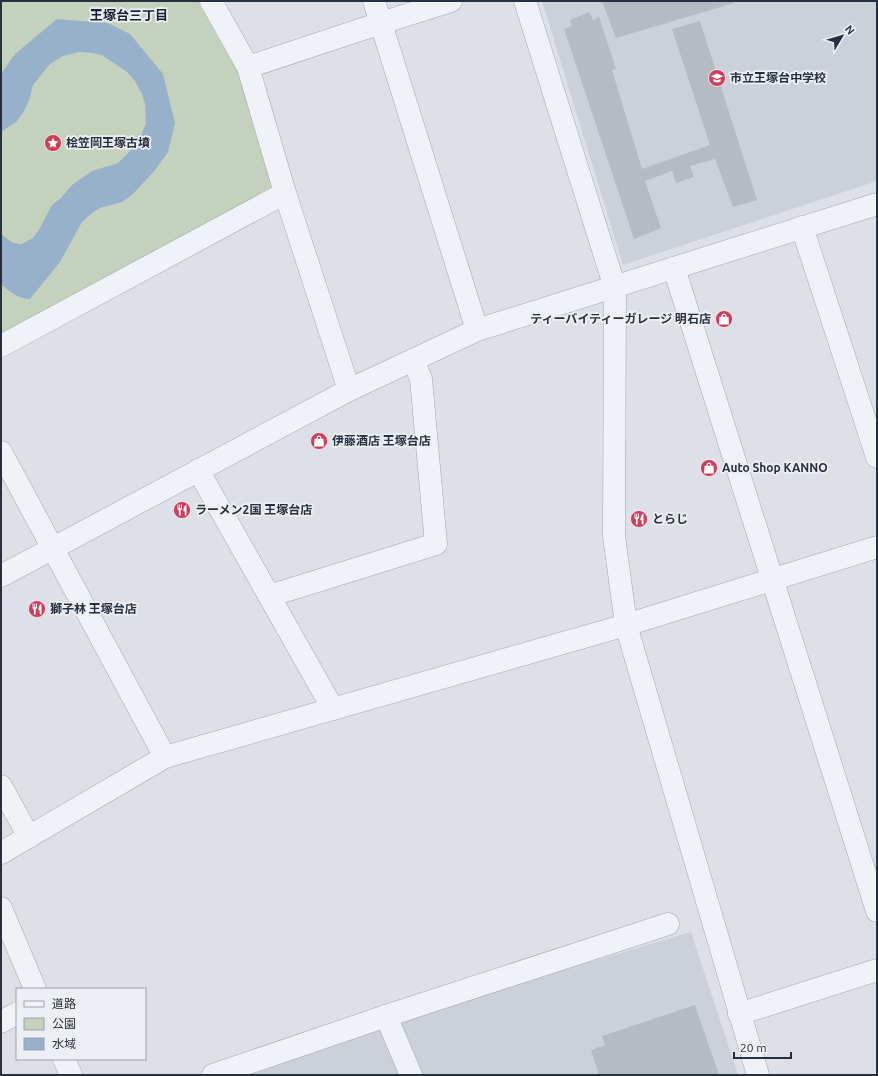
<svg xmlns="http://www.w3.org/2000/svg" width="878" height="1076" font-family="Ubuntu,'Noto Sans JP',sans-serif">
<rect width="100%" height="100%" fill="#dde1e7"/>
<g fill="#cbd1d9">
<polygon points="542,1 877,1 877,181 623,265"/>
<polygon points="691,932 738,1075 230,1075 415,1014"/>
</g>
<polygon fill="#c4d2bd" points="1,1 203,1 237,66 278,180 268,194 1,339"/>
<path fill="#96b1c9" d="M 57,19 L 108,23 L 130,34 L 163,74 L 175,123 L 168,152 L 155,170 L 133,194 L 122,202 L 100,208 L 92,213 L 82,222 L 60,262 L 30,299 C 18,299 10,292 1,284 L 1,234 L 13,243 L 22,244 L 33,238 L 39,230 L 52,205 L 61,198 L 72,185 L 92,171 L 118,163 L 136,145 L 141,136 L 146,123 L 145,104 L 142,94 L 135,81 L 127,72 L 102,55 L 92,53 L 79,52 L 63,56 L 50,64 L 33,85 L 29,100 L 23,113 L 16,122 L 1,132 L 1,74 L 15,54 Z"/>
<g fill="#b4bbc4">
<polygon points="602,1 733,1 734,3 616,38"/>
<polygon points="589,12 593,20 599,17 616,69 612,70 642,169 710,145 672,29 700,21 757,200 733,207 715,159 690,166 694,177 676,183 672,171 645,181 661,228 634,239 564,29 572,26 570,20"/>
<polygon points="695,1005 719,1075 599,1075 591,1050 605,1045 602,1036"/>
</g>
<g fill="none" stroke-linecap="round" stroke-linejoin="round">
<g stroke="#a2a8b1" stroke-width="23">
<g id="minor">
<polyline points="211,1 248,67 285,193 349,390"/>
<polyline points="374,1 477,330"/>
<polyline points="525,1 615,288 614,536 626,625 758,1075"/>
<polyline points="248,67 381,23 451,1"/>
<polyline points="802,227 877,457"/>
<polyline points="674,268 877,911"/>
<polyline points="1,346 285,193"/>
<polyline points="1,452 165,757"/>
<polyline points="198,470 333,709"/>
<polyline points="1,576 349,390 477,330 877,204"/>
<polyline points="269,596 436,544 421,379 413,360"/>
<polyline points="1,786 29,837"/>
<polyline points="1,853 165,757 626,625 877,547"/>
<polyline points="1,908 35,989"/>
<polyline points="739,1014 877,970"/>
<polyline points="386,1016 411,1075"/>
<polyline points="1,1022 17,1013"/>
<polyline points="64,1059 71,1075"/>
<polyline points="213,1075 386,1016 668,924"/>
</g>
</g>
<use href="#minor" stroke="#eff2f6" stroke-width="22"/>
</g>
<defs>
<g id="school-disc" transform="scale(0.9)"><circle r="9.5" fill="#d33b5a" stroke="#ecf0f5"/><path d="M0-5L7-2L0 1L-7-2ZM-4 1L0 2.5L4 1V4Q0 6-4 4Z" fill="#fff"/></g>
<g id="sight-disc" transform="scale(0.9)"><circle r="9.5" fill="#d33b5a" stroke="#ecf0f5"/><path d="M0-6L1.8-2.2L6-1.7L2.9 1.2L3.7 5.4L0 3.3L-3.7 5.4L-2.9 1.2L-6-1.7L-1.8-2.2Z" fill="#fff"/></g>
<g id="shop-disc" transform="scale(0.9)"><circle r="9.5" fill="#d33b5a" stroke="#ecf0f5"/><path d="M-5-2.5h2.3a2.7 3.5 0 0 1 5.4 0H5L5.5 6h-11ZM-1.5-2.5h3a1.5 2.3 0 0 0-3 0Z" fill="#fff"/></g>
<g id="restaurant-disc" transform="scale(0.9)"><circle r="9.5" fill="#d33b5a" stroke="#ecf0f5"/><path d="M-5-6h1v4h1v-4h1v4h1v-4h1v5L-1.5 .5V6h-2V.5L-5-1ZM5-6V6H3V1.5H1.5Q1.5-4 5-6Z" fill="#fff"/></g>
</defs>
<g fill-rule="evenodd">
<use href="#school-disc" x="717" y="78"/>
<use href="#sight-disc" x="53" y="143"/>
<use href="#shop-disc" x="724" y="319"/>
<use href="#shop-disc" x="319" y="441"/>
<use href="#shop-disc" x="709" y="468"/>
<use href="#restaurant-disc" x="182" y="510"/>
<use href="#restaurant-disc" x="639" y="519"/>
<use href="#restaurant-disc" x="37" y="609"/>
</g>
<g text-anchor="middle" stroke-width="3.5" stroke-linejoin="round" paint-order="stroke">
<g font-size="12" font-weight="bold" fill="#26303e" stroke="#ecf0f5" text-anchor="start">
<text x="730" y="82">市立王塚台中学校</text>
<text x="66" y="147">桧笠岡王塚古墳</text>
<text x="711" y="323" text-anchor="end">ティーバイティーガレージ 明石店</text>
<text x="332" y="445">伊藤酒店 王塚台店</text>
<text x="722" y="472">Auto Shop KANNO</text>
<text x="195" y="514">ラーメン2国 王塚台店</text>
<text x="652" y="523">とらじ</text>
<text x="50" y="613">獅子林 王塚台店</text>
</g>
<g font-size="13" font-weight="bold" fill="#18212f" stroke="#ecf0f5">
<text x="129" y="20">王塚台三丁目</text>
</g>
</g>
<rect width="878" height="1076" fill="none" stroke="#26303e" stroke-width="4"/>
<rect x="16" y="988" width="130" height="72" fill="#ecf0f5" stroke="#9da3ac"/>
<rect x="24" y="1001" width="20" height="6" fill="#eff2f6" stroke="#9da3ac"/>
<text x="52" y="1008" font-size="12" fill="#26303e">道路</text>
<rect x="24" y="1018" width="20" height="12" fill="#c4d2bd" stroke="#9da3ac"/>
<text x="52" y="1028" font-size="12" fill="#26303e">公園</text>
<rect x="24" y="1038" width="20" height="12" fill="#96b1c9" stroke="#9da3ac"/>
<text x="52" y="1048" font-size="12" fill="#26303e">水域</text>
<g transform="translate(842 36) rotate(52)" stroke="#ecf0f5" stroke-width="3" paint-order="stroke">
<path d="M0-3L7 15L0 10L-7 15Z" fill="#26303e"/>
<text y="-6" font-size="11" font-weight="bold" text-anchor="middle" fill="#26303e">N</text>
</g>
<path d="M734 1052v6h57v-6" fill="none" stroke="#26303e" stroke-width="2"/>
<text x="740" y="1052" font-size="12" fill="#26303e" stroke="#ecf0f5" stroke-width="3" paint-order="stroke">20 m</text>
</svg>
